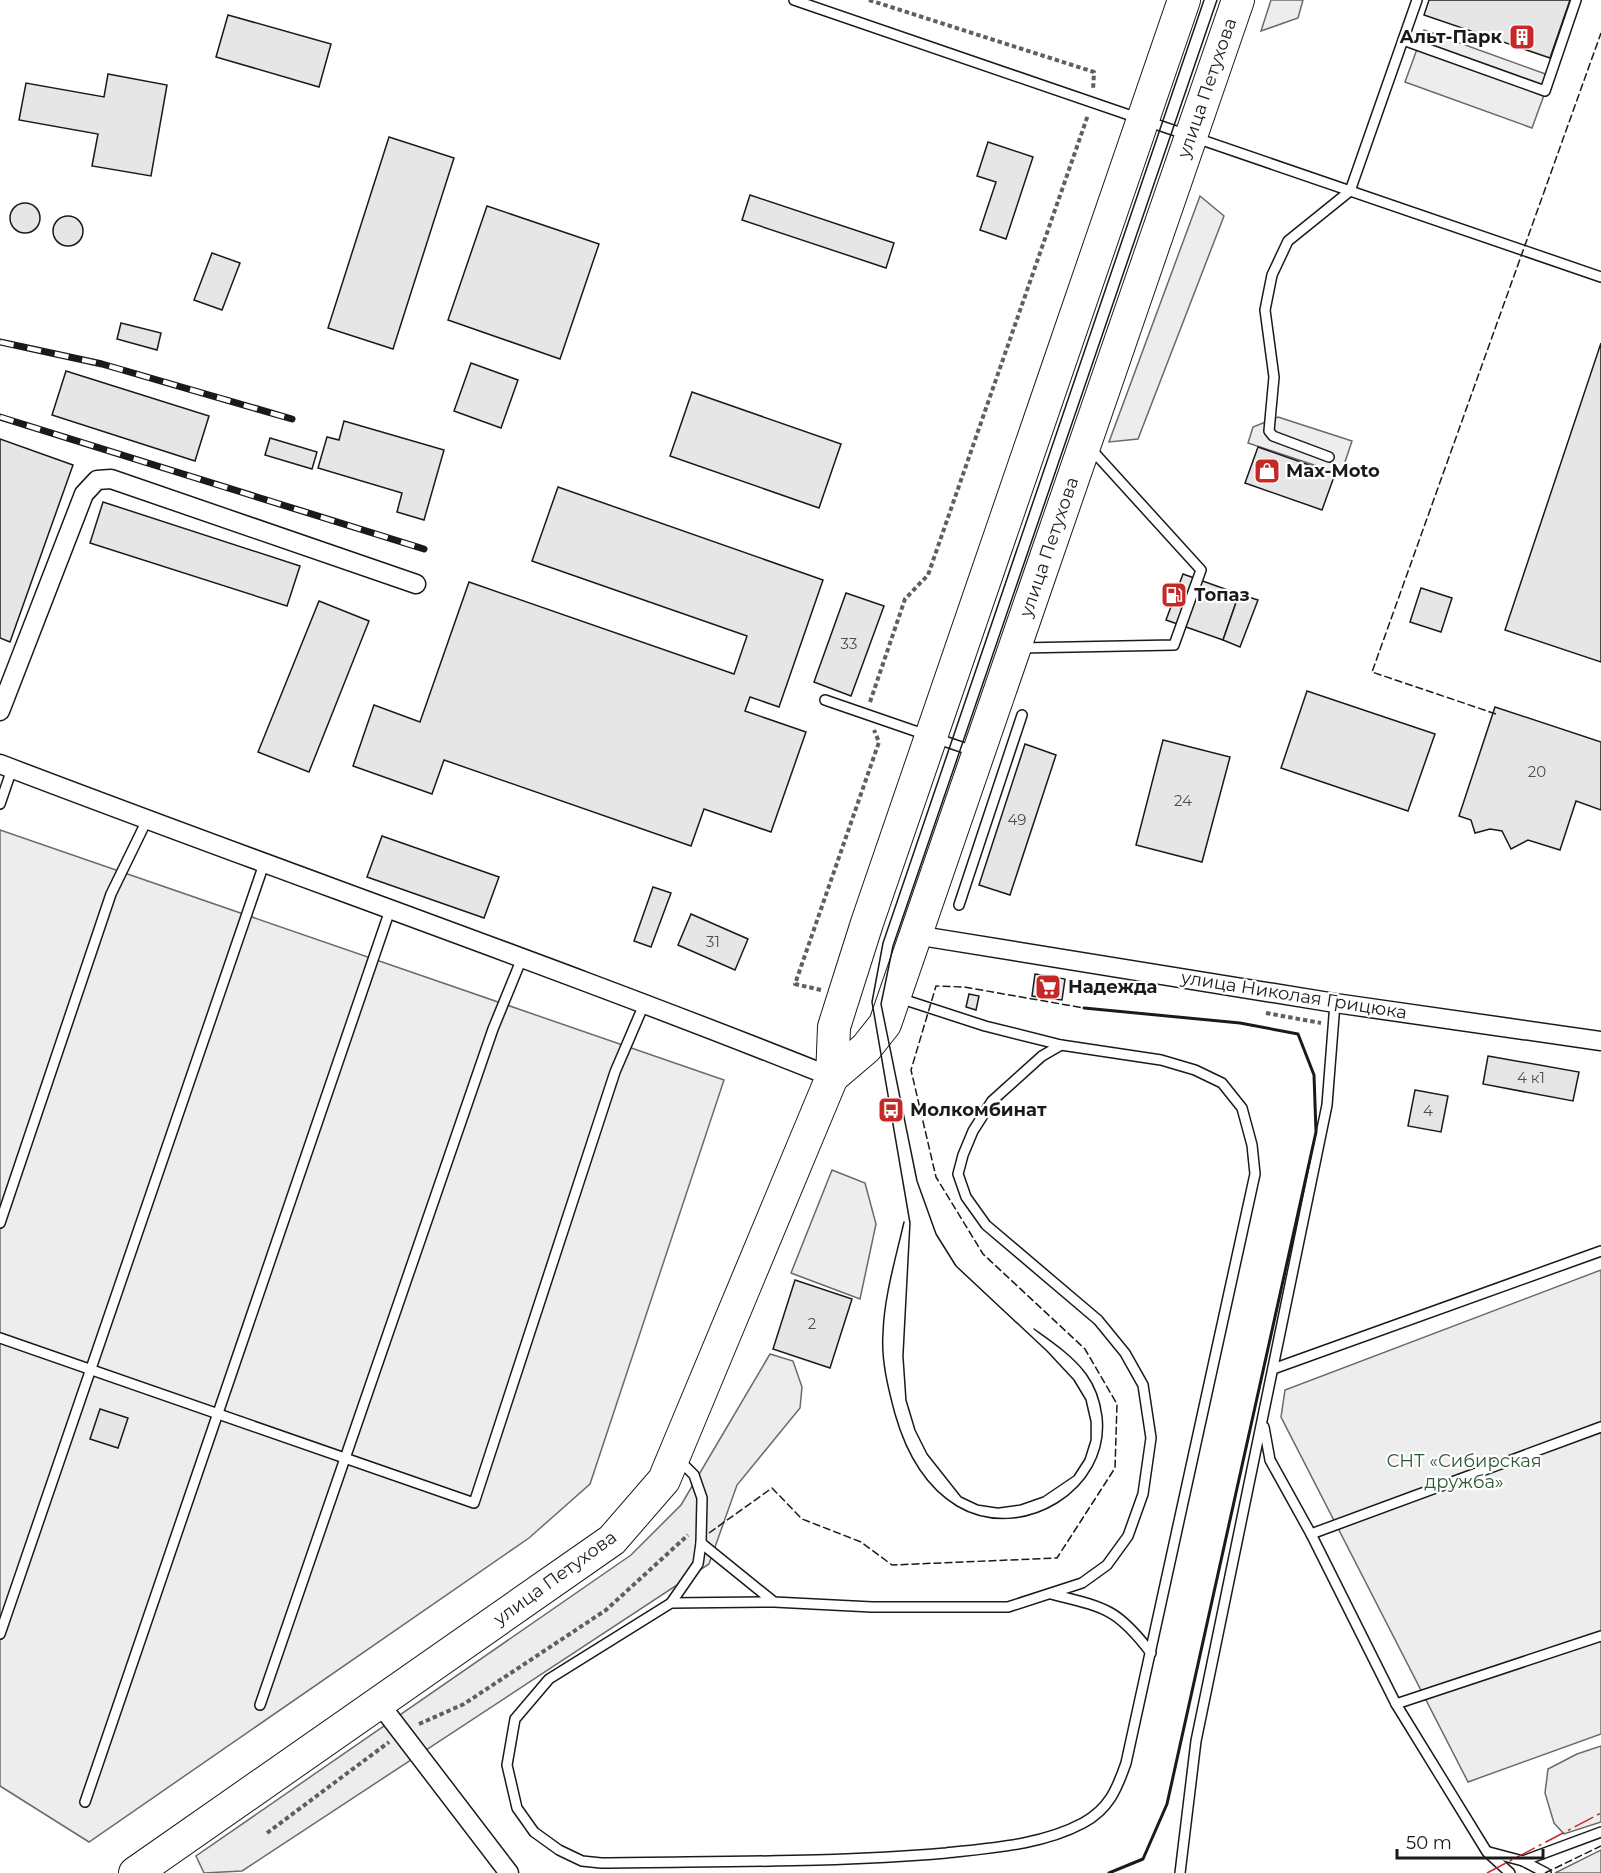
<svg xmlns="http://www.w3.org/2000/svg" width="1601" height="1873" font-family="Montserrat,sans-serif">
<rect width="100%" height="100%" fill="#fff"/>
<g fill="#ededed" stroke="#6a6a6a" stroke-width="1.5">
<polygon points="1271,0 1303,0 1298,18 1261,31"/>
<polygon points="1424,30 1551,76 1532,128 1405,82"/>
<polygon points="1200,196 1224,216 1138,439 1109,442"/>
<polygon points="1278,417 1352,441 1341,474 1248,443 1253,427"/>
<polygon points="0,830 724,1080 590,1484 529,1538 89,1842 0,1786"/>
<polygon points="832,1170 865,1183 876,1224 860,1299 791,1273"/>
<polygon points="1601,1270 1601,1734 1468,1782 1281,1417 1285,1390"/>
<polygon points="770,1354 793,1361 802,1387 800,1408 737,1485 709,1564 242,1871 204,1873 196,1856 631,1555 681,1505"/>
<polygon points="1601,1746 1601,1822 1564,1834 1554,1823 1545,1793 1548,1769 1577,1754"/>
<polygon points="1601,1850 1601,1873 1555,1873"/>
</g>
<g fill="#e6e6e6" stroke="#1a1a1a" stroke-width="1.5">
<polygon points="1429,0 1570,0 1550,58 1424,15"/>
<polygon points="228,15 331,44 319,87 216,57"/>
<polygon points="108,74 167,85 151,176 92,166 98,134 19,120 26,83 104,97"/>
<polygon points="389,137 454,158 393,349 328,328"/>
<polygon points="988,142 1033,157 1006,239 980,230 996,182 977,176"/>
<polygon points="750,195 894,243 886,268 742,220"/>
<circle cx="25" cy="218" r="15"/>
<polygon points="487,206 599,244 560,359 448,320"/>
<circle cx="68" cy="231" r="15"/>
<polygon points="212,253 240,263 222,310 194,300"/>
<polygon points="121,323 161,333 157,350 117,339"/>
<polygon points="1601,343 1601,662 1505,630"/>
<polygon points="471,363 518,380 501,428 454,411"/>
<polygon points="66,371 209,416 195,461 52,415"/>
<polygon points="692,392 841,444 819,508 670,456"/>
<polygon points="344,421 444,450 424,520 397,512 402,493 318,468 327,437 339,440"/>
<polygon points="270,438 317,452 312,469 265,455"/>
<polygon points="0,439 73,465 10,642 0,638"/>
<polygon points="1258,447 1335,474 1322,510 1245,483"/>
<polygon points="558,487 823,580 779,707 750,697 745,711 806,732 771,832 704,809 691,846 444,760 432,794 353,766 374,705 420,722 469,582 734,674 747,636 532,561"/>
<polygon points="103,502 300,566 287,606 90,543"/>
<polygon points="1183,574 1239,594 1223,640 1166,620"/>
<polygon points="1421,588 1452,598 1441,632 1410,622"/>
<polygon points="846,593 884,606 851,696 814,682"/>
<polygon points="1239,594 1258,600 1240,647 1223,640"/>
<polygon points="319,601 369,621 309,772 258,752"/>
<polygon points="1307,691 1435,734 1408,811 1281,768"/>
<polygon points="1495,707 1601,742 1601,810 1576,801 1560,850 1528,840 1511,849 1502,831 1490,829 1475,833 1471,820 1459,816"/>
<polygon points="1163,740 1230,757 1202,862 1136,845"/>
<polygon points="1025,744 1056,755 1010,895 979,885"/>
<polygon points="382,836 499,877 484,918 367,877"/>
<polygon points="653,887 671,893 651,947 634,941"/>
<polygon points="691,914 748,939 735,970 678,945"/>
<polygon points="1035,974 1065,979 1062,1000 1032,996"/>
<polygon points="969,994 979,996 976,1010 966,1007"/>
<polygon points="1488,1056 1579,1072 1573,1101 1483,1084"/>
<polygon points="1415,1090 1448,1096 1441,1132 1408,1126"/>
<polygon points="795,1280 852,1299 830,1368 773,1349"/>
<polygon points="100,1409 128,1418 118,1448 90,1439"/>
</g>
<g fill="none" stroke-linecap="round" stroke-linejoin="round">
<g stroke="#1a1a1a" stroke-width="12">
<g id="lane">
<polyline points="794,0 1601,277"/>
<polyline points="1403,40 1545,91 1576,0"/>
<polyline points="1329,457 1273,436 1269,431 1274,377 1265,310 1272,275 1288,241 1350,191 1417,0"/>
<polyline points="1020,648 1174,645 1201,570 1091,449"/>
<polyline points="825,700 973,751"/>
<polyline points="0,804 12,769"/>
<polyline points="959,905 1022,715"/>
<polyline points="899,998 985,1026 1061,1045"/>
<polyline points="0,1223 111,894 147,820"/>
<polyline points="0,1338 474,1503 615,1072 645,1002"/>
<polyline points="1273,1369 1601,1251"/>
<polyline points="1264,1427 1270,1460 1311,1534 1396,1704 1487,1852 1510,1873"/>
<polyline points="1311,1534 1601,1427"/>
<path d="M 701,1543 L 774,1602 L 872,1607 L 1008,1607 L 1082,1583 L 1107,1565 L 1128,1536 L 1143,1494 L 1151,1438 L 1143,1385 L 1125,1353 L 1098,1320 L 986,1225 L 966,1197 L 958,1174 L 963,1155 L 973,1131 L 992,1101 L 1042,1056 L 1061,1045 L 1161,1060 L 1195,1070 L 1222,1083 L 1242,1108 L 1252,1145 L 1255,1174 L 1126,1763 C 1117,1789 1109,1809 1083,1823 C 1042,1845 991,1848 946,1853 C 832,1863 716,1861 601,1863 L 582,1861 L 559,1850 L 534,1832 L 517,1808 L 507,1765 L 515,1719 L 549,1679 L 671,1603 L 774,1602"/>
<path d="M 1051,1594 C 1104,1607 1117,1608 1151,1653"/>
<polyline points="671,1603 698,1564 701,1543 702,1498 694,1475 679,1460"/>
<polyline points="0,1634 264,864"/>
<polyline points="1396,1704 1601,1636"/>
<polyline points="260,1705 493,1029 522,958"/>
<polyline points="85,1802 390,910"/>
<polyline points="1489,1852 1523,1861 1546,1873"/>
<polyline points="1523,1861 1601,1832"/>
<polyline points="1180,1873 1196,1741 1327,1105 1335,1003"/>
</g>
</g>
<g stroke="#1a1a1a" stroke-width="21">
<g id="street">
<polyline points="0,711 84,494 97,480 111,479 416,584"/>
<path d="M 0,764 C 277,870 557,967 832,1077"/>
<polyline points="915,935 1335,1003 1601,1041"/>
<polyline points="379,1703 509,1873"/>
</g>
</g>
<g stroke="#1a1a1a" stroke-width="34">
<g id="highway">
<polyline points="832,1077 866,1048 885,1024 1238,0"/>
<polyline points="135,1873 612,1540 664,1480 832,1077 834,1027 867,923 1184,0"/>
</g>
</g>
<g stroke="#5f5f5f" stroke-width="4" stroke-dasharray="4.5 3" stroke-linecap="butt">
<polyline points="869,0 1094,72 1093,90"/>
<polyline points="870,702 905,599 928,575 1088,115"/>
<polyline points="821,990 795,984 879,742 874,730"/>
<polyline points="1266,1013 1321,1023"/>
<polyline points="419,1724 464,1704 606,1610 688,1535"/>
<polyline points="267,1833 389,1742"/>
</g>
<use href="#lane" stroke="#fff" stroke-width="9"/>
<use href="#street" stroke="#fff" stroke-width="18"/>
<use href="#highway" stroke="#fff" stroke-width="32"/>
<g stroke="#1a1a1a" stroke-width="1.5">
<polyline points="1204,0 883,943 872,1002 910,1223 903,1356 906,1400 915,1430 927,1454 961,1497 978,1505 998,1508 1020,1505 1043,1497 1074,1476 1085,1459 1091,1440 1091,1422 1086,1400 1074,1380 1047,1351 956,1266 936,1234 917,1181 881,1004 893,946 1217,0"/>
<path d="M 904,1222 C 896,1257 884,1297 883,1333 C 881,1360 888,1388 895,1414 C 905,1449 924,1486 957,1506 C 1021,1544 1111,1490 1102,1416 C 1100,1401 1095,1386 1086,1374 C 1073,1356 1052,1342 1034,1329"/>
</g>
<g stroke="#1a1a1a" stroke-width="7">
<g id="rail">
<polyline points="0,342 102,364 292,419"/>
<polyline points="0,417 424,549"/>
</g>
</g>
<use href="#rail" stroke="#fff" stroke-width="4.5" stroke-dasharray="14" stroke-linecap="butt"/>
<g stroke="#1a1a1a" stroke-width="1.5" stroke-dasharray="8 3" stroke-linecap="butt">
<polyline points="1496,714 1372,672 1601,33"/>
<polyline points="709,1533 772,1488 802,1519 861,1542 892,1565 1057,1558 1115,1468 1117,1404 1085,1349 983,1254 936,1177 911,1070 936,986 964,987 1084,1008"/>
<polyline points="1545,1873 1601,1846"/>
</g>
<polyline stroke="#1a1a1a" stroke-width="3" points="1084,1008 1240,1023 1298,1034 1314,1075 1316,1132 1167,1804 1143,1859 1109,1873"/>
<polyline stroke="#c62828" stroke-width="1.5" stroke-dasharray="21 4.5 3 4.5" stroke-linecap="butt" points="1487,1873 1601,1813"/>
</g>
<defs>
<g id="building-square" transform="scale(1.35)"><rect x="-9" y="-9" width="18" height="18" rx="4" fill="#c62828" stroke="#fff"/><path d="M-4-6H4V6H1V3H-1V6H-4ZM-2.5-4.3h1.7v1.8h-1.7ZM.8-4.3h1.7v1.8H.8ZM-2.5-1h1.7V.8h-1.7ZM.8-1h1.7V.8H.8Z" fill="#fff"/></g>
<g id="shop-square" transform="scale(1.35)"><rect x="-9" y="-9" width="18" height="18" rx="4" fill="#c62828" stroke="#fff"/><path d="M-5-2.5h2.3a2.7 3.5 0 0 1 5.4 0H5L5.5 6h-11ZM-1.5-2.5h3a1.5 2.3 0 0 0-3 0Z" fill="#fff"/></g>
<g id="fuel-square" transform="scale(1.35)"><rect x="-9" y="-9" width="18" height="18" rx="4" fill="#c62828" stroke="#fff"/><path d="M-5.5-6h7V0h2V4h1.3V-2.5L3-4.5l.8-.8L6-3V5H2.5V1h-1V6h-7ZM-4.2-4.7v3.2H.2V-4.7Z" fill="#fff"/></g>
<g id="supermarket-square" transform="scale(1.35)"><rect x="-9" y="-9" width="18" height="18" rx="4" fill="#c62828" stroke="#fff"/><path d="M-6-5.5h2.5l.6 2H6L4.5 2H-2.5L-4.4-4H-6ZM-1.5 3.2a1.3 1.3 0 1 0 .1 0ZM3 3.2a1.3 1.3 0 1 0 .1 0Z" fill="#fff"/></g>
<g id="bus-square" transform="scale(1.35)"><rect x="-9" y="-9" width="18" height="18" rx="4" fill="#c62828" stroke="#fff"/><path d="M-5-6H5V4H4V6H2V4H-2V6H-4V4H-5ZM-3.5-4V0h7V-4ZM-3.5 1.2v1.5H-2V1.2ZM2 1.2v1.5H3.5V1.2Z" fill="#fff"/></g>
</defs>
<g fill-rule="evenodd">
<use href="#building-square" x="1522" y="37"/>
<use href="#shop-square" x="1267" y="471"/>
<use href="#fuel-square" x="1174" y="595"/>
<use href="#supermarket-square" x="1048" y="987"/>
<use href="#bus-square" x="891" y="1110"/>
</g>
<g text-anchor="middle" stroke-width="4.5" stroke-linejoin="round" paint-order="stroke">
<g font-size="15" fill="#4d4d4d">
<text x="849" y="649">33</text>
<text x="1537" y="777">20</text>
<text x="1183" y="806">24</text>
<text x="1017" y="825">49</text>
<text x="713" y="947">31</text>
<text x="1531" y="1083">4 к1</text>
<text x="1428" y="1116">4</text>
<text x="812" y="1329">2</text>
</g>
<g font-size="18" font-weight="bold" fill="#1a1a1a" stroke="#fff" text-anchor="start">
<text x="1502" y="43" text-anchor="end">Альт-Парк</text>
<text x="1286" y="477">Max-Moto</text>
<text x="1194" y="601">Топаз</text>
<text x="1068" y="993">Надежда</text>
<text x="910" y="1116">Молкомбинат</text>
</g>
<g font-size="18" fill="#1a1a1a" stroke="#fff">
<text transform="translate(1207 88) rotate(-71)" y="6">улица Петухова</text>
<text transform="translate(1049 547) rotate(-71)" y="6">улица Петухова</text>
<text transform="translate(1294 995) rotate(9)" y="6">улица Николая Грицюка</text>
<text transform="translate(555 1578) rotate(-36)" y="6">улица Петухова</text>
</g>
<g font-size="18" fill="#2b5a34" stroke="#fff">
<text x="1464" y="1467">СНТ «Сибирская<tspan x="1464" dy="21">дружба»</tspan></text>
</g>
</g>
<path d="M1397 1849v9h146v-9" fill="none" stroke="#1a1a1a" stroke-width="3"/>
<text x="1406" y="1849" font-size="18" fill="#1a1a1a" stroke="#ffffff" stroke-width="4.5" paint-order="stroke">50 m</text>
</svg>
